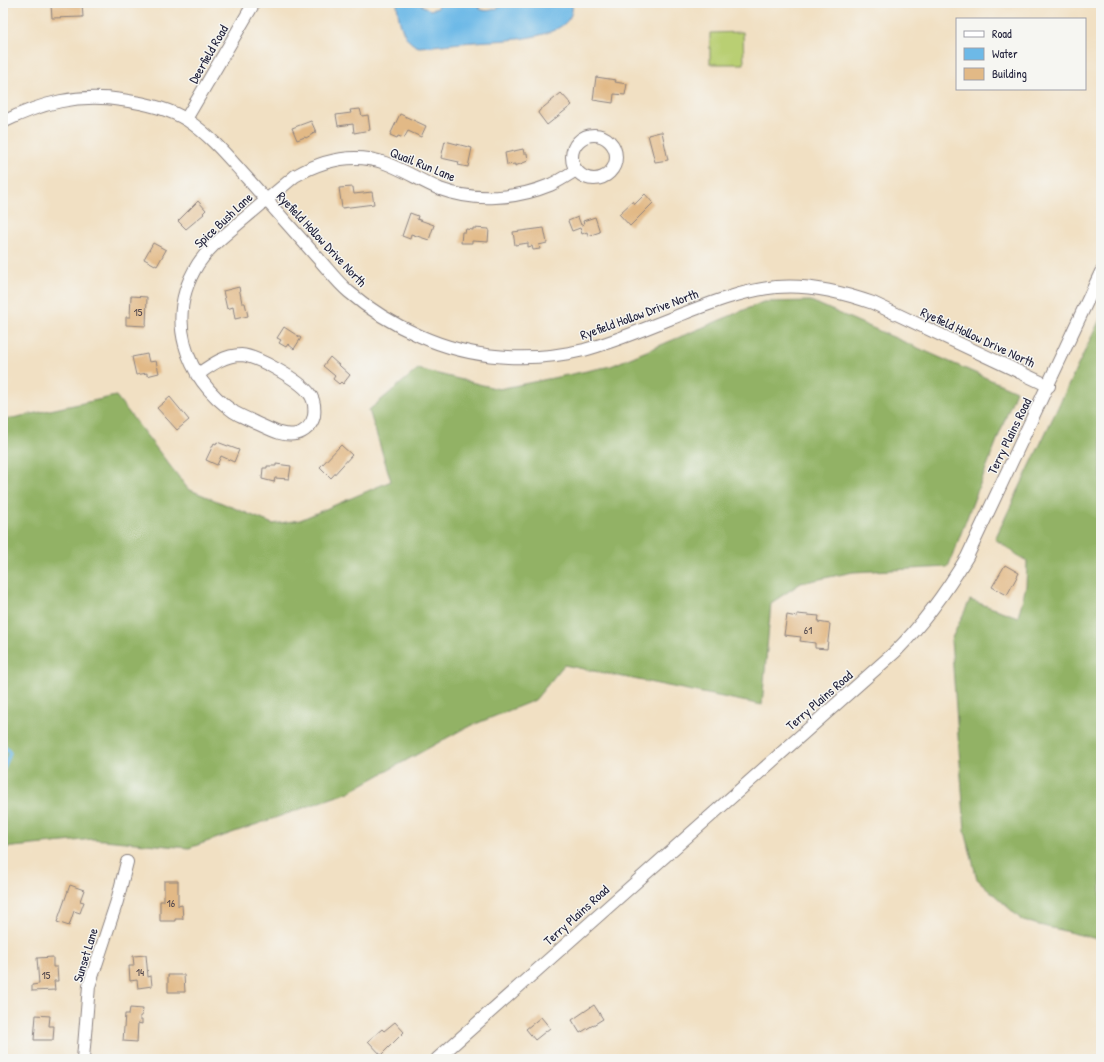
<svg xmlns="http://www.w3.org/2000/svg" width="1104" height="1062" font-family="'Patrick Hand',sans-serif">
<rect width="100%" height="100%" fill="#f6f6f2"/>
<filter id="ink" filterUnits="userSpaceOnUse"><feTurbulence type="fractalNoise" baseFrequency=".025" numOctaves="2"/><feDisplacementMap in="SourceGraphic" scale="8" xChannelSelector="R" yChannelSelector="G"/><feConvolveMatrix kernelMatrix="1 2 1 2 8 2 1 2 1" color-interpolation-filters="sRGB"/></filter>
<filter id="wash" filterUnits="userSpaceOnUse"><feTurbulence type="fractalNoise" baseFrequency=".012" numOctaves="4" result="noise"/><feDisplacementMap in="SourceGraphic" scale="16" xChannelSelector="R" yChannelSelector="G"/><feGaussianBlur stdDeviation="0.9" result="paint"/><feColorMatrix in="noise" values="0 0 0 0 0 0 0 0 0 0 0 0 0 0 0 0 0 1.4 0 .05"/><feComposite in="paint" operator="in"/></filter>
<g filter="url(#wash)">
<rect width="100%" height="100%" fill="#f1e0c3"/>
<polygon fill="#b9cf73" stroke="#6e7857" points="743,32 744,64 710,64 710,33"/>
<g fill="#92b265" stroke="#5a6a50">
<polygon points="811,301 1016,391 948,567 853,572 801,583 771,603 762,705 564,665 535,700 463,729 349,792 189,848 93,839 3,848 3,420 116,396 188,489 273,524 300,520 391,481 369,410 418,369 499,389 611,366 763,302"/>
<polygon points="1101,317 1101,939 1097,939 1023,921 977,879 965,831 951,640 970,600 1018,617 1026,586 1027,562 995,539"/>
</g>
<path fill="#6db9e7" stroke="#486e91" d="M 397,3 L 418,3 L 430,10 L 438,8 L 437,3 L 478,3 L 480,9 C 487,13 499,9 505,3 L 572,3 C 578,42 497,40 474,42 C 455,43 438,46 419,47 C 402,42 398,18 397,3 Z"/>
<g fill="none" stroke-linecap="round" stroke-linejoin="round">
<polyline stroke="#6db9e7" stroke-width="3.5" points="3,744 10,753 3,770"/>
</g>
<g id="blocks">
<g fill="#e2b986">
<polygon points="63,3 82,3 83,17 52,18 51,5"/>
<polygon points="596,77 616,80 615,82 627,84 625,95 614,94 613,103 593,100"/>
<polygon points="561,93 572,105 547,125 538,113 539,111"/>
<polygon points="360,109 362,116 368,115 370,130 354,133 353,124 338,126 336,115 351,113 350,110"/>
<polygon points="400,114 426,126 421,137 408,131 404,138 398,136 397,138 390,135"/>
<polygon points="311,121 316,132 306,138 305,137 297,140 292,128"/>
<polygon points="660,132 662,132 668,160 655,162 648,135"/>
<polygon points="445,141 472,148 468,167 458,165 459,162 441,158"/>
<polygon points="523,149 524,153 527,153 528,161 515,166 515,164 507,165 505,153"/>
<polygon points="353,187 354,194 372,192 374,204 342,208 339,188"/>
<polygon points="645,194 653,203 630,226 619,214 633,201 635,204"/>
<polygon points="198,201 206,210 203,213 204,214 186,229 178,221"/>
<polygon points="410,213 418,216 417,219 434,225 429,240 411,234 410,239 402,236"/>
<polygon points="578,217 581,225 584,224 583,221 595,217 600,232 588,236 587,232 582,234 580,228 572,231 568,221"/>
<polygon points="473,228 489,229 488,242 472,241 472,243 461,243 462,232 465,232 466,229 473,230"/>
<polygon points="544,228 547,243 539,245 540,249 533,250 532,246 528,247 528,243 515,245 513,232"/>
<polygon points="153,243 166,250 157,266 144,259"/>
<polygon points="239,287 242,303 245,303 248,316 235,319 233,307 227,309 223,291"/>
<polygon points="131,296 147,297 146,326 126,325 126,317 130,317"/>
<polygon points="284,327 301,338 294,349 288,344 286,347 279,343 281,340 277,338"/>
<polygon points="147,354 149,362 156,361 159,373 147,376 147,373 136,375 132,357"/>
<polygon points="330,357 350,375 343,384 341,382 339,384 333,379 335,376 323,366"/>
<polygon points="170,397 189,420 177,430 157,408"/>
<polygon points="217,442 239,450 234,462 221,456 217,465 206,460 214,443 216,444"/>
<polygon points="341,445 352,455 331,478 320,467"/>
<polygon points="276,464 291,466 289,479 275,478 274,482 262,479 263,468 267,468 267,466 276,466"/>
<polygon points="1005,565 1019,573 1007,595 992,587"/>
<polygon points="797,614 819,616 818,622 830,624 827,649 815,648 815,643 800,641 801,637 784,635 787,615 797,617"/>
<polygon points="164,881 178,881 178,906 182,905 183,919 175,919 175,921 160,921 160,901 164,901"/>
<polygon points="70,885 84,890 80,901 84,902 80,913 74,911 69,926 57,922"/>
<polygon points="146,955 148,977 151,976 152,986 138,988 137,980 130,981 129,966 134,966 133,956"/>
<polygon points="53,957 53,967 57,967 58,981 54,981 55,990 32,991 32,985 39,984 37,958"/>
<polygon points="168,975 184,975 185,992 168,992"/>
<polygon points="594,1005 603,1019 580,1033 572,1020"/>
<polygon points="130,1008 143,1009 142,1016 140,1016 140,1020 142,1020 142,1024 138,1023 137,1042 123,1041 125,1014 129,1014"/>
<polygon points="36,1015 50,1016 49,1026 54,1026 53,1040 34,1040"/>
<polygon points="541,1017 550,1028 535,1040 526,1029"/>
<polygon points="395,1022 404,1032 381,1055 368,1041 382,1029 384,1031"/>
</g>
</g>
</g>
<g filter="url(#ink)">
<use href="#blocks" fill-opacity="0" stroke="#8a817f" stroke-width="1"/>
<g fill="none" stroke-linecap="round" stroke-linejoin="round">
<g stroke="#8a817f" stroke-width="14">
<g id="minor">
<polyline points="186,119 254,3"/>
<path d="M 3,122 C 41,103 78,93 122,100 C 144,103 168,108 187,120 C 211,136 228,157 247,178 C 270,204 293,230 316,256 C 327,268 337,282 349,292 C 370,310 395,325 420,336 C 471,359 530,363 584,350 C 614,342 644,329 672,318 C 706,305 739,291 776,287 C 809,284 842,292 873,303 L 1049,386"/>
<circle cx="594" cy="157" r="22"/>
<path d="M 197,375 C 210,366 224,355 241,355 C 257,356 299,380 309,393 C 314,399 315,408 314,416 C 312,425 305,432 296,434 C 282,437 268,428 256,423 C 249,419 240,416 234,412 C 184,377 165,317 198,264 C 209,247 224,236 239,223 C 258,207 276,192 295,176 C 323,160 353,152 385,163 C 404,170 421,181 440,189 C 475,202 516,199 550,185 C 559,181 568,175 576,170"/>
<polyline points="83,1059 89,986 117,901 127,862"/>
<path d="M 437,1059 L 895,652 C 924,623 946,592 967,557 L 1101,272"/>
</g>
</g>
<use href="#minor" stroke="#fff" stroke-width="12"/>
</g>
</g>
<g text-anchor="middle" stroke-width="3" stroke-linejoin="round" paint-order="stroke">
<g font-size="11" fill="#52484e">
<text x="138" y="316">15</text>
<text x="808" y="634">61</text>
<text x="171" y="907">16</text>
<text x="140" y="976">14</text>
<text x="46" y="979">15</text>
</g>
<g font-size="13" fill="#22223b" stroke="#f6f6f2">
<text transform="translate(208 54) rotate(-60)" y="5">Deerfield Road</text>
<text transform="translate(423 164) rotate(22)" y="5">Quail Run Lane</text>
<text transform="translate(223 220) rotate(-43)" y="5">Spice Bush Lane</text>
<text transform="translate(322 239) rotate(47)" y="5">Ryefield Hollow Drive North</text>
<text transform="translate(639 314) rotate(-20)" y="5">Ryefield Hollow Drive North</text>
<text transform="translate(978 337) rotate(25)" y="5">Ryefield Hollow Drive North</text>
<text transform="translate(1009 436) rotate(-64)" y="5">Terry Plains Road</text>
<text transform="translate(819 700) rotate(-41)" y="5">Terry Plains Road</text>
<text transform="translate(576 915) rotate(-42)" y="5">Terry Plains Road</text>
<text transform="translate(85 955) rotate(-73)" y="5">Sunset Lane</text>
</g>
</g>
<rect width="1104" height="1062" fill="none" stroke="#f6f6f2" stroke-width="16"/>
<rect x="956" y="18" width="130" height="72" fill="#f6f6f2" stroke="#a1a1a9"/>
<rect x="964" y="31" width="20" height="6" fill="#ffffff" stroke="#a1a1a9"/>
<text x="992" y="38" font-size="12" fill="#22223b">Road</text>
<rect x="964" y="48" width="20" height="12" fill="#6db9e7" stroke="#a1a1a9"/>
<text x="992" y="58" font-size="12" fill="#22223b">Water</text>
<rect x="964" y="68" width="20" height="12" fill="#e2b986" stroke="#a1a1a9"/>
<text x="992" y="78" font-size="12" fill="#22223b">Building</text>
</svg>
